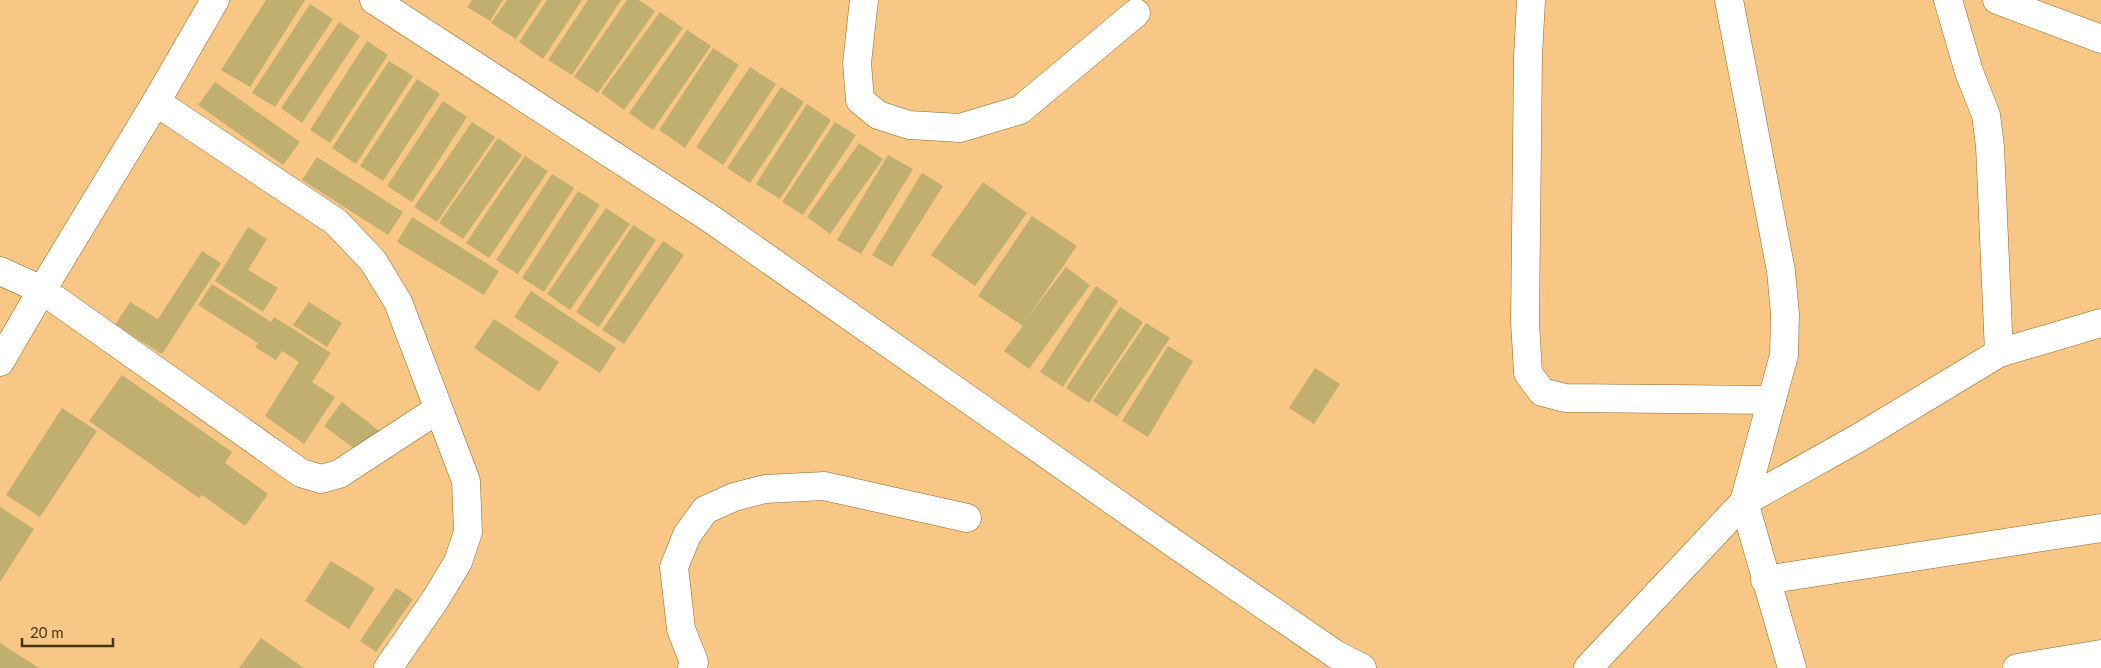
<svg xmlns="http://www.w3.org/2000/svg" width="2101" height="668" font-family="Lato,sans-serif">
<rect width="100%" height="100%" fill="#f8c785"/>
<g fill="#c1af70">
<polygon points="266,0 305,0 250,87 221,70"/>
<polygon points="472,0 503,0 490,21 467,7"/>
<polygon points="507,0 542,0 516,39 491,23"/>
<polygon points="547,0 582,0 543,59 519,42"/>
<polygon points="588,0 621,0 572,75 548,60"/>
<polygon points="627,0 639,0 655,11 598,93 574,77"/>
<polygon points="310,4 333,19 275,107 252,93"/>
<polygon points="660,12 683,28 624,110 601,93"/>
<polygon points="339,22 360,36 302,123 281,108"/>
<polygon points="687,30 711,46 653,130 629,113"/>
<polygon points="367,41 388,55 330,143 310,130"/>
<polygon points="713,48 739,65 685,148 659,130"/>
<polygon points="389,61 413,76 356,164 332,148"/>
<polygon points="750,67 776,84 723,165 696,147"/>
<polygon points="417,79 440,94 383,181 360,166"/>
<polygon points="215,82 300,142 283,165 198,105"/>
<polygon points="781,87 804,102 750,183 727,168"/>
<polygon points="443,101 467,117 412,202 387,186"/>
<polygon points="807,104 831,120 780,199 756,184"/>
<polygon points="472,122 495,137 437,222 414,207"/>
<polygon points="835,122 856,135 803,215 782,202"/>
<polygon points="498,138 522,155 463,239 439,223"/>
<polygon points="859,143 883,159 830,234 807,217"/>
<polygon points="888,155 913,169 861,254 837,240"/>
<polygon points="525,156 548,171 489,258 466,243"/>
<polygon points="317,157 403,212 388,235 302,180"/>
<polygon points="922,173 943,186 892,267 872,255"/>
<polygon points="552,174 574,188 518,274 496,260"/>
<polygon points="983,182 1027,213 975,286 931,255"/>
<polygon points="578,191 600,205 544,292 522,278"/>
<polygon points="606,208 630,224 570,310 547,294"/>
<polygon points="1032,216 1077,246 1026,320 1066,267 1090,285 1029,369 1004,351 1023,326 978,296"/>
<polygon points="412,217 499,271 484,295 397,242"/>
<polygon points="633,225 656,240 599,327 576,312"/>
<polygon points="248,227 267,239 248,270 278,288 263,312 215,281"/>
<polygon points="663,241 684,255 624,344 602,330"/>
<polygon points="202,251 221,263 162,354 115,325 130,302 158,319"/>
<polygon points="212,284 271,322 274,317 331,353 312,382 335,397 304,444 265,416 299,362 282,351 276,360 255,347 258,343 198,305"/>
<polygon points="1096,286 1118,301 1063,387 1040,372"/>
<polygon points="531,291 616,348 600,373 514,317"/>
<polygon points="309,302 342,323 327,347 293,325"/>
<polygon points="1120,307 1143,322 1089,403 1066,388"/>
<polygon points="494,319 559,362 539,392 474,348"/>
<polygon points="1146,323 1170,338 1117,417 1093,401"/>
<polygon points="1168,346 1193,361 1148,437 1122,421"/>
<polygon points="1315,368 1340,384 1314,424 1289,408"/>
<polygon points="122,375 232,452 225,463 268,494 245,526 202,495 199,498 89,421"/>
<polygon points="342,402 383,434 365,457 324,426"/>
<polygon points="62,408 97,431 40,517 6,495"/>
<polygon points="0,507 34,529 0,582"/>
<polygon points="331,561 375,588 349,629 305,601"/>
<polygon points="396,588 413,599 376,652 360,641"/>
<polygon points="261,638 304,668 239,668"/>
<polygon points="0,643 39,668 0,668"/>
</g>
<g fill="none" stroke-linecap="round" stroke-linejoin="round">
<g stroke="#936722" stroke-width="29">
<g id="minor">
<polyline points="215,0 156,102 42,290 301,473 321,479 339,474 437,410"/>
<polyline points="374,0 711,219 1172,542 1335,654 1362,668"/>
<polyline points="864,0 857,63 860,100 878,115 909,125 960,128 1020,110 1136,13"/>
<polyline points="1531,0 1528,57 1525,322 1528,373 1542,392 1565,398 1772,400"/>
<polyline points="1729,0 1781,271 1785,314 1784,355 1744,502 1792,668"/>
<polyline points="1948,0 1969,72 1986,115 1990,146 1999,353"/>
<polyline points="1997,0 2101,39"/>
<polyline points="156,102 336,222 373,261 398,302 466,481 468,532 458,562 435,600 388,668"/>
<polyline points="0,271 42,290 0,362"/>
<polyline points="1765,580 2101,528"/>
<polyline points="692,668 694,662 681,629 674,567 687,535 705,510 734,497 765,489 824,486 967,518"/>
<polyline points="1588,668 1744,502 1860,437 1999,353 2101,323"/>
<polyline points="2017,668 2101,654"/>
</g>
</g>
<use href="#minor" stroke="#fff" stroke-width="28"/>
</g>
<path d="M22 638v8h91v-8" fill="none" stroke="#453216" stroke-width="2.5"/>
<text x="30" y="638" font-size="15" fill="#453216" stroke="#f8c785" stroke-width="4" paint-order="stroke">20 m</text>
</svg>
